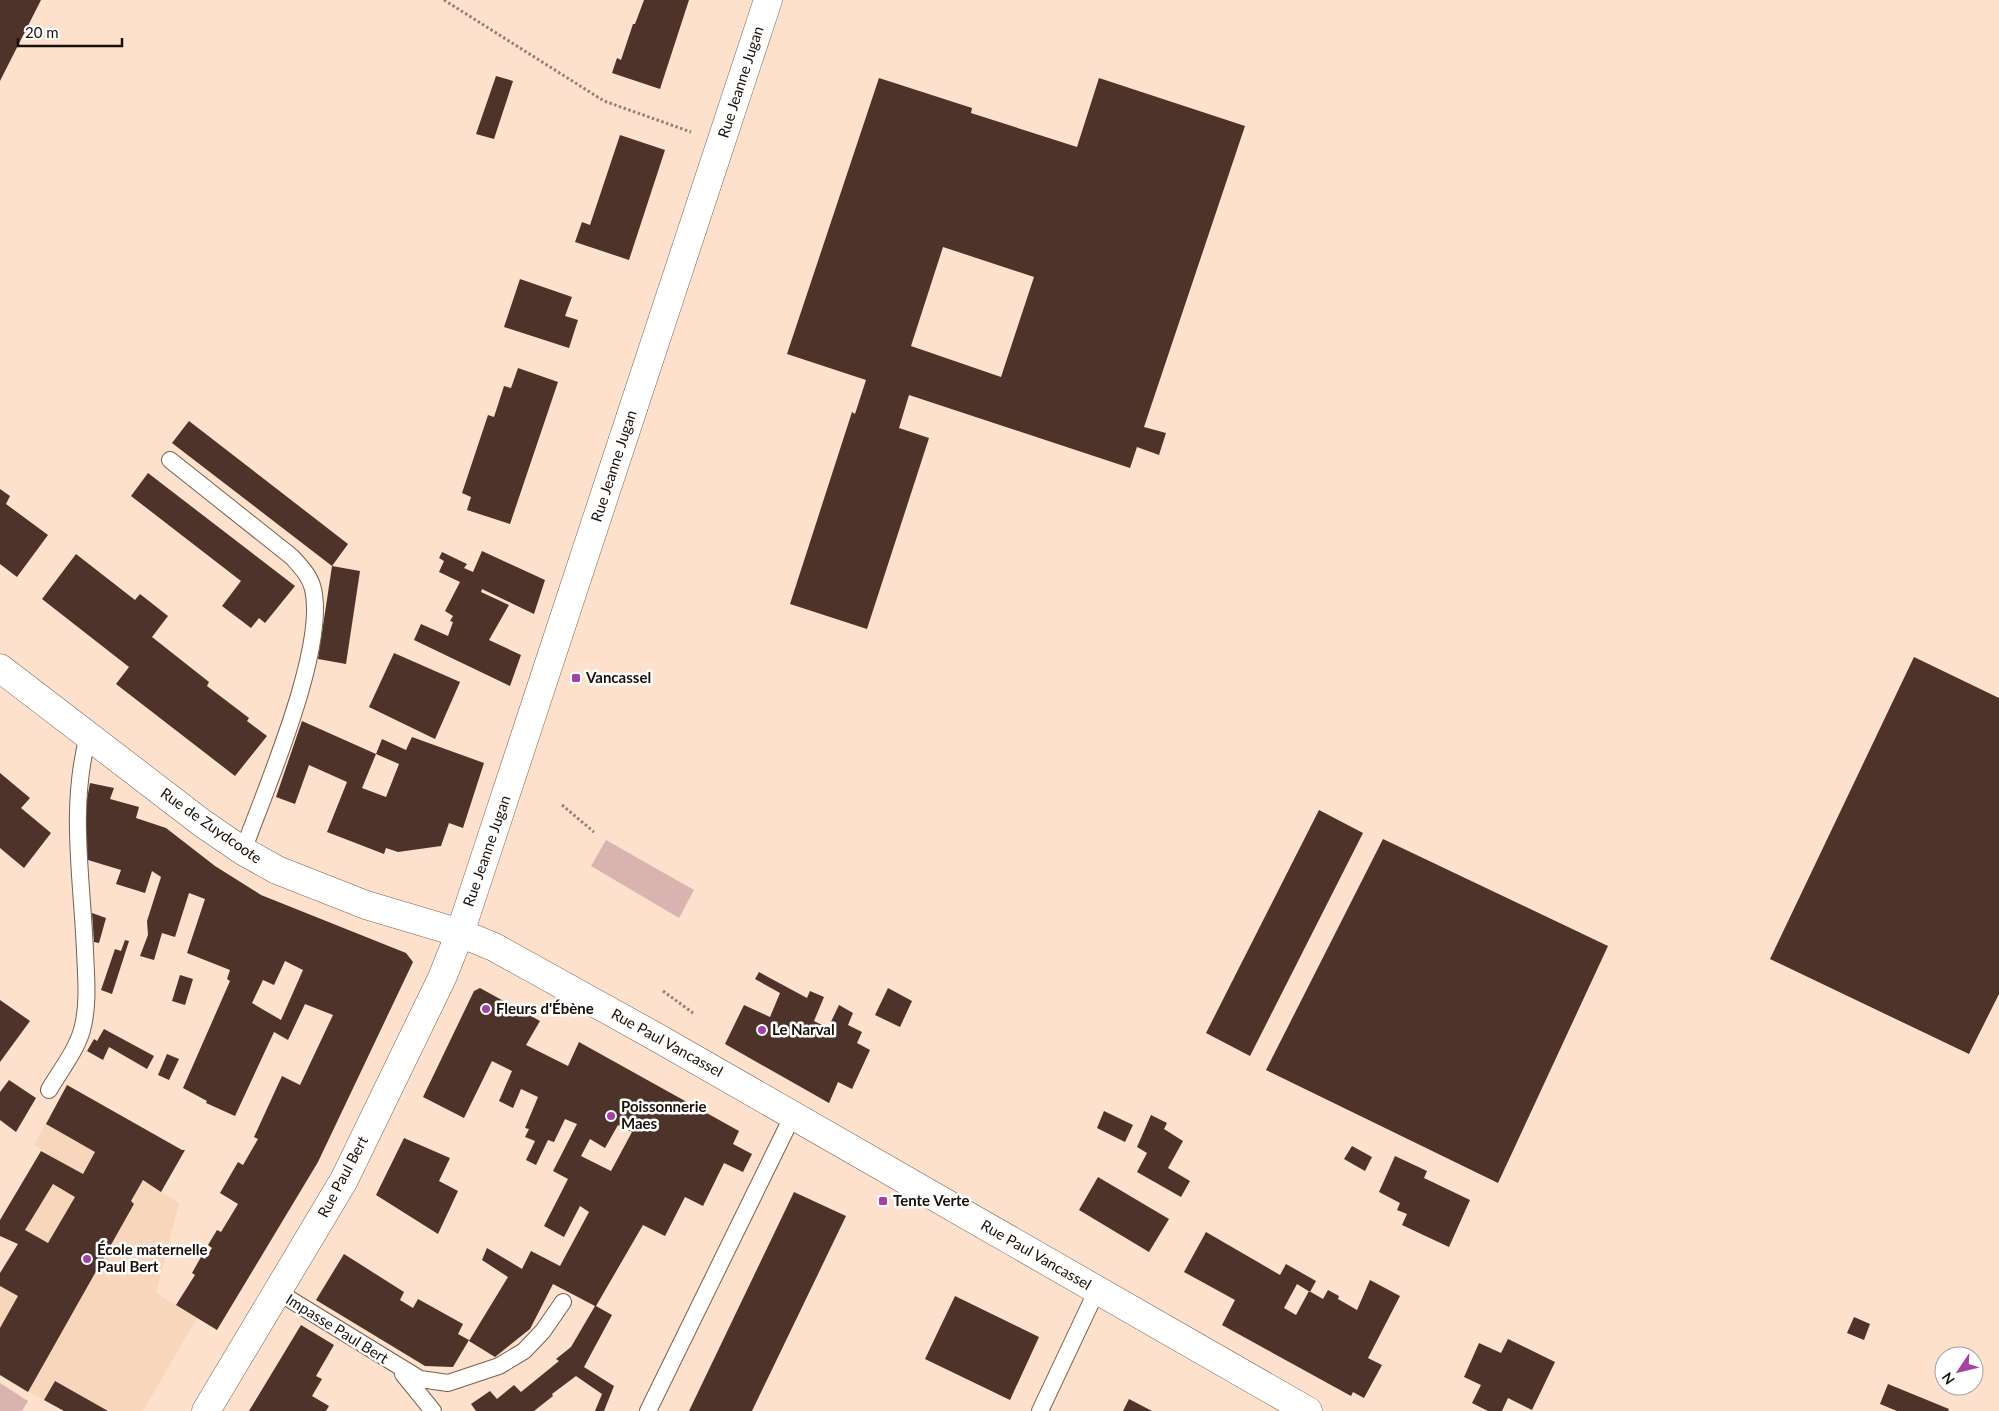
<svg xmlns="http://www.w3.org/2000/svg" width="1999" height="1411" font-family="Lato,sans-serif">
<rect width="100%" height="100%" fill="#fde1cc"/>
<polygon fill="#f8d6bc" points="67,1085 182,1150 185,1150 161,1192 179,1203 156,1293 197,1318 143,1411 64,1411 0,1375 0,1273 64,1164 34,1145"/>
<g fill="#d9b3b0">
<polygon points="606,840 694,890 679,918 591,866"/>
<polygon points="0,1383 28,1401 22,1411 0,1411"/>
</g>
<g fill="#4d3329" fill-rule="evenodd">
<polygon points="0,0 41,0 0,81"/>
<polygon points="644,0 689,0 660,89 612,73 617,58 621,60 633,24 635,24"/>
<polygon points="496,76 513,81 494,139 476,134"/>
<path d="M 879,78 L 972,108 L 971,113 L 1077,147 L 1099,78 L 1245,126 L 1144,427 L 1166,433 L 1159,455 L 1137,447 L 1130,468 L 909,395 L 899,428 L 929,438 L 867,629 L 790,604 L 852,412 L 855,414 L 866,380 L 787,354 ZM 943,247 L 1034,277 L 1001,377 L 911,346 Z"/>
<polygon points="620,135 665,150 629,260 575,242 582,222 590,225"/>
<polygon points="520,279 572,297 565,316 578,320 569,348 504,327"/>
<polygon points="518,368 558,382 510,524 467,510 471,497 462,493 488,415 494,417 504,386 511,388"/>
<polygon points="189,421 348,544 332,566 172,443"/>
<polygon points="148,473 295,586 265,623 259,618 251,628 222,606 241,581 131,496"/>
<polygon points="0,489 10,496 6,504 48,535 17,577 0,564"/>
<polygon points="482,551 545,580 534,614 482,589 481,592 509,605 489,640 521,655 510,686 414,640 421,624 448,636 453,622 450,621 453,616 445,611 460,582 439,572 444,561 439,558 442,552 467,564 464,568 473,572"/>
<polygon points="76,554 135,600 140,594 168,616 152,637 209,682 207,686 249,718 247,721 267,736 235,776 116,684 129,667 42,599"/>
<polygon points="332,566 360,571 346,664 318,659"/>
<polygon points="394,653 460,682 435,739 369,707"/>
<polygon points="1914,657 1999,698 1999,994 1969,1054 1770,959"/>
<polygon points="302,721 376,754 362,788 386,797 399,764 376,754 382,739 406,750 412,737 484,763 463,828 449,823 441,846 398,852 386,848 384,854 327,832 347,782 309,765 295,804 276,797"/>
<polygon points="0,773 30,798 21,808 51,833 24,868 0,848"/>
<path d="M 90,783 L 114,788 L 110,799 L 139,807 L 136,818 L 166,828 L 215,866 L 261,895 L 406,953 L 413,962 L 318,1162 L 217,1330 L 176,1305 L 195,1275 L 192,1273 L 201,1257 L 205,1259 L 212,1248 L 208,1245 L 217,1230 L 221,1232 L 238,1204 L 220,1193 L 238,1162 L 243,1165 L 258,1139 L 254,1137 L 282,1076 L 300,1085 L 333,1015 L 305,1004 L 288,1040 L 274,1032 L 235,1116 L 206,1103 L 207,1101 L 183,1088 L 230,981 L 227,979 L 230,970 L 187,953 L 205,899 L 189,893 L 175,937 L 162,933 L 154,960 L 140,956 L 148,935 L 147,921 L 161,877 L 152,871 L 145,893 L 116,884 L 121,870 L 88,860 L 83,821 ZM 285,961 L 303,970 L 281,1020 L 252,1003 L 263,980 L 274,985 Z"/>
<polygon points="1319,810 1363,833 1250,1056 1206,1033"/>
<polygon points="1383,839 1608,946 1498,1183 1266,1070"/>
<polygon points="92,913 106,918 99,943 94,942"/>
<polygon points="125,940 129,941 112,994 101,990 115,949 121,951"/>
<polygon points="759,972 807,998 810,991 824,997 814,1021 828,1028 839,1005 853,1013 848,1025 862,1032 857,1043 870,1050 852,1089 838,1082 829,1103 725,1044 744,1005 770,1017 780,993 755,979"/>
<polygon points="180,975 193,979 185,1005 172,1001"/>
<path d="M 480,988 L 540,1021 L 526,1045 L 568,1066 L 579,1042 L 739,1131 L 733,1144 L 752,1154 L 743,1172 L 724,1163 L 703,1206 L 685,1197 L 665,1236 L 643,1225 L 596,1306 L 612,1315 L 584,1367 L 614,1386 L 604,1411 L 595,1411 L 602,1394 L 576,1376 L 552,1394 L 553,1396 L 534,1411 L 476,1411 L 471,1404 L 490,1391 L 497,1399 L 514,1385 L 521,1392 L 559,1361 L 556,1359 L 571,1347 L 595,1306 L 553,1284 L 530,1329 L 495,1357 L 469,1341 L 508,1277 L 482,1260 L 487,1248 L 522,1269 L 531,1251 L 560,1266 L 589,1212 L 580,1206 L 564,1237 L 544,1226 L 568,1179 L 553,1171 L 577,1124 L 565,1119 L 554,1142 L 548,1140 L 536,1165 L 526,1160 L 535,1141 L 525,1137 L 529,1129 L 525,1128 L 538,1097 L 521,1089 L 513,1108 L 499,1101 L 512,1071 L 492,1061 L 464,1118 L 423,1097 L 474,991 ZM 618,1125 L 632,1132 L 611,1171 L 581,1156 L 590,1139 L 605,1148 Z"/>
<polygon points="888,988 912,1001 900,1027 875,1015"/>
<polygon points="0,1000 30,1021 0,1062"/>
<polygon points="104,1029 154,1056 147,1069 109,1047 103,1060 87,1051 94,1039 97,1041"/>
<polygon points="167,1054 179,1059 169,1080 158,1075"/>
<polygon points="9,1080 36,1098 16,1132 0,1120 0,1092"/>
<path d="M 67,1085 L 182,1150 L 185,1150 L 161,1192 L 143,1180 L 131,1201 L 134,1204 L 28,1392 L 0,1375 L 0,1328 L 18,1296 L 0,1286 L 0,1273 L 18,1244 L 0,1236 L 0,1220 L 41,1151 L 83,1174 L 95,1152 L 46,1124 ZM 53,1184 L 75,1197 L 48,1243 L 25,1230 Z"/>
<polygon points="1104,1111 1133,1125 1125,1142 1097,1128"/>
<polygon points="1151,1115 1167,1123 1164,1129 1183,1141 1168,1168 1190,1181 1181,1197 1137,1172 1147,1153 1137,1147"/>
<polygon points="404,1138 450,1158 439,1181 458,1191 438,1234 376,1195"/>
<polygon points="1352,1146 1372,1157 1365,1171 1344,1159"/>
<polygon points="1395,1156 1427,1171 1424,1178 1470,1200 1449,1247 1402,1225 1407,1214 1397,1210 1400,1203 1379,1192"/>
<polygon points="1098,1177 1169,1219 1149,1252 1079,1210"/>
<polygon points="794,1192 846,1216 752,1411 689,1411"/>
<polygon points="1206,1232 1280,1275 1286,1264 1316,1281 1310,1292 1297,1284 1284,1308 1296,1315 1309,1291 1323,1299 1328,1290 1339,1296 1338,1299 1357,1310 1370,1280 1400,1296 1368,1358 1382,1365 1364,1398 1353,1392 1351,1396 1222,1325 1235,1300 1184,1272"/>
<polygon points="344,1254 404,1292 400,1300 413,1308 418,1299 463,1324 458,1334 469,1340 453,1367 425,1366 316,1300"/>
<polygon points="955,1296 1039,1337 1010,1400 925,1359"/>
<polygon points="1854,1317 1870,1324 1864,1340 1847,1333"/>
<polygon points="301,1325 334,1345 316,1376 322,1379 312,1396 329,1406 326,1411 249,1411"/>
<polygon points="1508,1339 1555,1362 1532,1410 1508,1398 1502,1411 1488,1411 1472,1403 1481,1385 1464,1377 1479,1343 1501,1353"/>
<polygon points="55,1381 108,1411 64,1411 44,1400"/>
<polygon points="1888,1384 1949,1409 1948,1411 1897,1411 1880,1404"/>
<polygon points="1129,1399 1152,1411 1123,1411"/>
</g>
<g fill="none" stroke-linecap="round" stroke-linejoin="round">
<g stroke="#78604e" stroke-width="18">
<g id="lane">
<path d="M 170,460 L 292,557 C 301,567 310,576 313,589 C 327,649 265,790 243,851"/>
<path d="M 49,1090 C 60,1071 76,1051 82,1030 C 89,1004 86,977 85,951 C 82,879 69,807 88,736"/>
<polyline points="278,1292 420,1379 448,1383 499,1366 524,1351 543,1331 563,1302"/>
<polyline points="403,1374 433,1411"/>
<polyline points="648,1411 793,1115"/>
<polyline points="1040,1411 1097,1290"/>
</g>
</g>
<g stroke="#78604e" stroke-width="29">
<polyline id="street" points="0,668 202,823 243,851 277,870 366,905 460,933 442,978 344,1180 206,1411"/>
</g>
<g stroke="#78604e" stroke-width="29">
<polyline id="secondary" points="768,0 460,933 494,947 658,1038 1308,1411"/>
</g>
<g stroke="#948072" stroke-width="3" stroke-dasharray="2.5 2.5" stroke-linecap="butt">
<polyline points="444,0 604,101 691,132"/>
<polyline points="562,805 594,832"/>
<polyline points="663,991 693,1013"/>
</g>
<use href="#lane" stroke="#fff" stroke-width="16"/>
<use href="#street" stroke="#fff" stroke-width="28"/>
<use href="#secondary" stroke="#fff" stroke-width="28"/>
</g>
<g fill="#a540a4" stroke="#fff" stroke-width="2">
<rect x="571" y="673" width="10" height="10" rx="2.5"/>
<circle cx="486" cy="1009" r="5"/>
<circle cx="762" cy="1030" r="5"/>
<circle cx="611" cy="1116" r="5"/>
<rect x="878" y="1196" width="10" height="10" rx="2.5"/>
<circle cx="87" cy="1259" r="5"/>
</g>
<g text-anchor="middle" stroke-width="5" stroke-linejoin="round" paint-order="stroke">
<g font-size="15" fill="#191009" stroke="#fff">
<text transform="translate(741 82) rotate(-72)" y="5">Rue Jeanne Jugan</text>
<text transform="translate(614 466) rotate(-72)" y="5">Rue Jeanne Jugan</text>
<text transform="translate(211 826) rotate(35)" y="5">Rue de Zuydcoote</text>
<text transform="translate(487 851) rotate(-71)" y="5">Rue Jeanne Jugan</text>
<text transform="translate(667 1043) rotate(29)" y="5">Rue Paul Vancassel</text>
<text transform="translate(343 1177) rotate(-62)" y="5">Rue Paul Bert</text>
<text transform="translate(1036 1255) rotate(30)" y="5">Rue Paul Vancassel</text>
<text transform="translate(337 1329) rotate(32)" y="5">Impasse Paul Bert</text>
</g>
<g font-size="15" font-weight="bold" fill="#191009" stroke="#fff" text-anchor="start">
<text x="586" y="683">Vancassel</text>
<text x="496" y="1014">Fleurs d'Ébène</text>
<text x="772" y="1035">Le Narval</text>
<text x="621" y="1112">Poissonnerie<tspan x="621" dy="17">Maes</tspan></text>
<text x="893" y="1206">Tente Verte</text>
<text x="97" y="1255">École maternelle<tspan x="97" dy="17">Paul Bert</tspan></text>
</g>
</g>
<g transform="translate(1959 1371) rotate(235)"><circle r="24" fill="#ffffff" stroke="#a39f9d"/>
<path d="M0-4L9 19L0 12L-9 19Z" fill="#a540a4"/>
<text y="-8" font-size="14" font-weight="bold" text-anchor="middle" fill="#191009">N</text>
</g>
<path d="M18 38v8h104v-8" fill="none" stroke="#191009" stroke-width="2.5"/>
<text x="25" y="38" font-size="15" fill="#191009" stroke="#ffffff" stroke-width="4" paint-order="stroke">20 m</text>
</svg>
